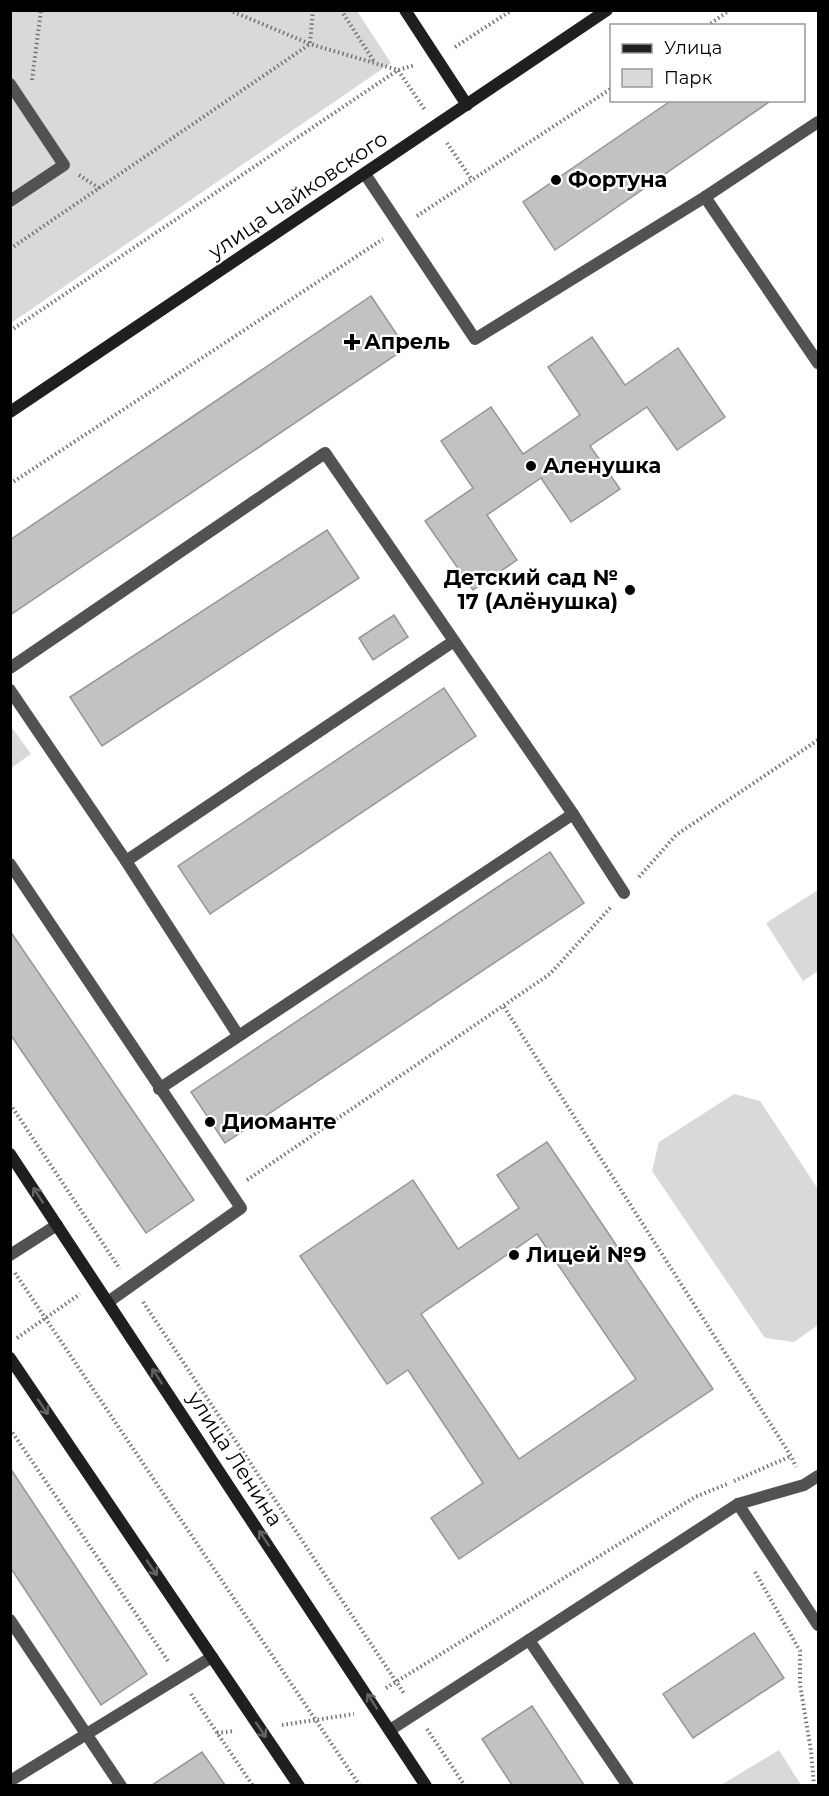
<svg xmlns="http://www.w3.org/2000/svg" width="829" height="1796" font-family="Montserrat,sans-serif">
<rect width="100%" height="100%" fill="#fff"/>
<g fill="#d9d9d9">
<polygon points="11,11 357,11 391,63 11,323"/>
<polygon points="10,725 31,754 11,768 10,768"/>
<polygon points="818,890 818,971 803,981 766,923"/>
<polygon points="734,1094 760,1101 818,1189 818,1325 794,1342 765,1338 652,1171 659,1142"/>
<polygon points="779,1750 801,1785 721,1785"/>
</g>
<g fill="#c2c2c2" stroke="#969696" stroke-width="1.5" fill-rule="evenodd">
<polygon points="672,100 772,100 555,250 523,202"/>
<polygon points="371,296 406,348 10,615 10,540"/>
<polygon points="592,337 625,385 678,348 725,417 677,450 647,407 590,446 620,489 571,522 541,478 487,515 517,560 473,590 425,521 473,488 441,441 491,407 523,454 580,415 548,367"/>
<polygon points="327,530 359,578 102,746 70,697"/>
<polygon points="394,615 408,637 373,660 359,638"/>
<polygon points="444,688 476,736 210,914 178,866"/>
<polygon points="550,852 584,903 225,1143 191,1092"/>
<polygon points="10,931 194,1200 146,1233 10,1034"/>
<path d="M 547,1142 L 713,1389 L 459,1559 L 431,1518 L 483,1483 L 408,1370 L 387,1384 L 300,1256 L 413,1180 L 458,1249 L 519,1208 L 497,1175 ZM 537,1234 L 636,1379 L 519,1459 L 421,1314 Z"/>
<polygon points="10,1468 147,1674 101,1705 10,1567"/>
<polygon points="754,1633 784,1678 693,1738 663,1694"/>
<polygon points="532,1706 584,1785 512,1785 482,1739"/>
<polygon points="202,1752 225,1785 152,1785"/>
</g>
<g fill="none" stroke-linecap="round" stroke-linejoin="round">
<g stroke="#747474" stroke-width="4" stroke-dasharray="1.5 3" stroke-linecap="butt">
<polyline points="229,10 310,44 398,70 425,110"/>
<polyline points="341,10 375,63"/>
<polyline points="707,26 730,10"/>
<polyline points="455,47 512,10"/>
<polyline points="32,80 41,10"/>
<polyline points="447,143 472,180"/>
<polyline points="79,175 99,188"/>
<polyline points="417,216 612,88"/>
<polyline points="10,249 310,44 313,10"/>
<polyline points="10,331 398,70 415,65"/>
<polyline points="10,484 383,239"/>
<polyline points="639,877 676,835 818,740"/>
<polyline points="504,1007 791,1456 796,1467"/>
<polyline points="10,1104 120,1269"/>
<polyline points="247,1180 550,974 611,907"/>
<polyline points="15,1273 360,1786"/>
<polyline points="143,1302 405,1695"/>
<polyline points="17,1338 80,1294"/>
<polyline points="10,1429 168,1661"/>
<polyline points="734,1481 791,1456"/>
<polyline points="755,1572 800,1651 800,1684 811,1751 814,1786"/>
<polyline points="386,1688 695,1497 727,1484"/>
<polyline points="191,1694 253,1786"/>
<polyline points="282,1725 354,1714"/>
<polyline points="427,1729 465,1786"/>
<polyline points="217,1733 235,1731"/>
</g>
<g stroke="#525252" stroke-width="12">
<polyline points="10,84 64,165 10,201"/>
<polyline points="365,174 475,339 705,197 818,122"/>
<polyline points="705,197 818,363"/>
<polyline points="10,668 325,453 573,814 624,893"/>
<polyline points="10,690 126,861 238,1035"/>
<polyline points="126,861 454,641"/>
<polyline points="10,864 241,1208 108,1302"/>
<polyline points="159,1089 573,814"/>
<polyline points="738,1504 818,1625"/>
<polyline points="10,1620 121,1786"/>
<polyline points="529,1640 738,1504 804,1485 818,1476"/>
<polyline points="390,1730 529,1640 628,1786"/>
<polyline points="10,1781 212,1657"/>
</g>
<polyline stroke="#525252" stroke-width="12" points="10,1255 57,1225"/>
<g stroke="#1f1f1f" stroke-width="12">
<polyline points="405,10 467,105"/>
<polyline points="10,412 607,10"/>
<polyline points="10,1154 426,1786"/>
<polyline points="10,1358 299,1786"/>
</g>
</g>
<defs><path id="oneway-shaft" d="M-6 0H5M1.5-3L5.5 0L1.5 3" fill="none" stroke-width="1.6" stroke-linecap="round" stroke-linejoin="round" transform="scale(1.5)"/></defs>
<g stroke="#626262">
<use href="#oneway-shaft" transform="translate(38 1195) rotate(-123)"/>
<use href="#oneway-shaft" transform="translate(157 1376) rotate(-123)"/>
<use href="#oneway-shaft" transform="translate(43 1407) rotate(56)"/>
<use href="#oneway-shaft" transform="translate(264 1538) rotate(-123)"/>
<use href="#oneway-shaft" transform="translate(152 1568) rotate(56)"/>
<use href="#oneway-shaft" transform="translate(372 1701) rotate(-123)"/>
<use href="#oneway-shaft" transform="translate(261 1730) rotate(56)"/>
</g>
<g fill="#000" stroke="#fff" stroke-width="2">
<circle cx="556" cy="180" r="6"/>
<path d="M349 333h6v6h6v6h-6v6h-6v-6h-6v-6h6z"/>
<circle cx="531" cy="466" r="6"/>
<circle cx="630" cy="590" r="6"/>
<circle cx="210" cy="1122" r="6"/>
<circle cx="514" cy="1255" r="6"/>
</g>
<g text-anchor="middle" stroke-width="4.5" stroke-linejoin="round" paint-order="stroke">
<g font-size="21" font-weight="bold" fill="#000" stroke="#fff" text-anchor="start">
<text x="568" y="187">Фортуна</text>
<text x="364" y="349">Апрель</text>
<text x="543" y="473">Аленушка</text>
<text x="618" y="585" text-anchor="end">Детский сад №<tspan x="618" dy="24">17 (Алёнушка)</tspan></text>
<text x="222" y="1129">Диоманте</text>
<text x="526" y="1262">Лицей №9</text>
</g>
<g font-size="21" fill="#000" stroke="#fff">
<text transform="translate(298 195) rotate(-34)" y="7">улица Чайковского</text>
<text transform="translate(235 1459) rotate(57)" y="7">улица Ленина</text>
</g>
</g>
<rect width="829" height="1796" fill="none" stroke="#000000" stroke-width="24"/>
<rect x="610" y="24" width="195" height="78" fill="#ffffff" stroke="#999999" stroke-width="1.5"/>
<rect x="622" y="44" width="30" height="9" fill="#1f1f1f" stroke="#999999" stroke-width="1.5"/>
<text x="664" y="54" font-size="18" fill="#000000">Улица</text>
<rect x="622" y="69" width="30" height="18" fill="#d9d9d9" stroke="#999999" stroke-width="1.5"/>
<text x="664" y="84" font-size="18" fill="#000000">Парк</text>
</svg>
